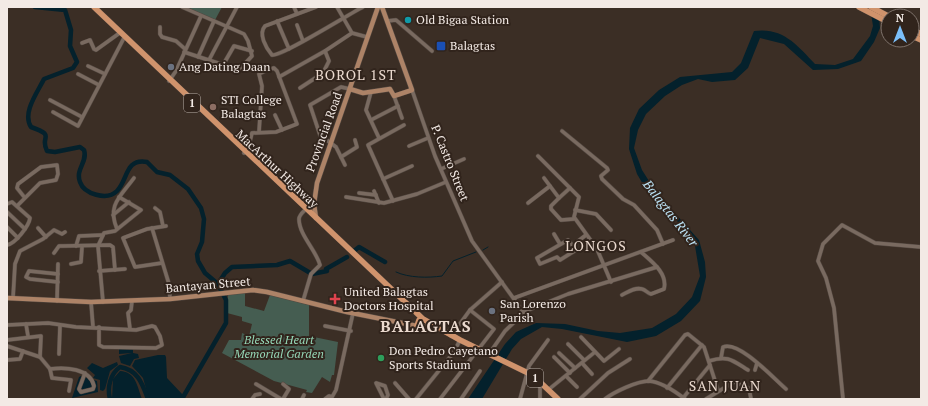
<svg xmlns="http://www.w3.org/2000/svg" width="928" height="406" font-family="'PT Serif',serif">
<rect width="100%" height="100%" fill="#3b2e25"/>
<g fill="#455d51">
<polygon points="192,7 222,7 215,20 190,9"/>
<polygon points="245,293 245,306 264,311 270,295 309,305 309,336 338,342 334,375 332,375 330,382 322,377 312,393 306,392 307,390 274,381 222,353 229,340 241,340 242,333 249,336 252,324 242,321 242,317 227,313 228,294"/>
</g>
<g fill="#04212c">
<path d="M 870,7 L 878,7 L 880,28 L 874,42 L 861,61 L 838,69 L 813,70 L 784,44 L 760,38 L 748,68 L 735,80 L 712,82 L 698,79 L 682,85 L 665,96 L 646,114 L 638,130 L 634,148 L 642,170 L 656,192 L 699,240 L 705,262 L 706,277 L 700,301 L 681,321 L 656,336 L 627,342 L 562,329 L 542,327 L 521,339 L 512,349 L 482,399 L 468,399 L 505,344 L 516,332 L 536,323 L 565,324 L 598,331 L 620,333 L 652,328 L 676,314 L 692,297 L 700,276 L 694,240 L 677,221 L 650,196 L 637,174 L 629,149 L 630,128 L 639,109 L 659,90 L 680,77 L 732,72 L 741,63 L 754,31 C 783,27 797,45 815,64 L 835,65 L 853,59 L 870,36 L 873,26 Z"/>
<polygon points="119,348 133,348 133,353 138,354 139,358 134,359 130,366 121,363 119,356 132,353 119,354"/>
<polygon points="158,355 165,355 166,357 167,378 183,395 180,399 149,399 143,378 132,366 135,360"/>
<polygon points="117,362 118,365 110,371 105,389 103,391 100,390 100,380 93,378 95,375 87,368 92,363 103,368"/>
<path d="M 120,371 C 136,372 137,386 142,399 L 112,399 L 113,379 Z"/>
<polygon points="81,376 97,381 98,392 72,398 79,377"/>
</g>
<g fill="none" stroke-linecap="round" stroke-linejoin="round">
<g stroke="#04212c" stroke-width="1">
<polyline points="483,250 488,247"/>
<path d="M 396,272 C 409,278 428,278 442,276 L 453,261 L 476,252"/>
</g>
<g stroke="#04212c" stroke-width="4.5">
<path d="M 35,7 L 65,10 L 71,30 L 70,46 L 77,62 L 73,68 L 44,79 C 37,93 22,113 31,127 C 57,136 39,136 47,151 L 55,152 L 80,147 L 84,150 C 88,162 75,169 80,182 C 84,194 107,201 117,191 C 128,180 125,158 147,162 L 157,172 L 170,175 L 188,189 L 201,208 L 204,219 L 202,242 L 197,254 L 198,261 L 205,273 L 218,284 L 226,300 L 226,323 L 182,399"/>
<polyline points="354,251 359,247 385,262"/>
<polyline points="218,284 225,273 232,267 277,265 290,261 312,274 327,271 326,269 347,257"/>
<path d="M 110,399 C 107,388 110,374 120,367 C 138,370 142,383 148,399"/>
</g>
<g stroke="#544942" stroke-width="4.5">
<g id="minor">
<polyline points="182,7 244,34 248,41 252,56 239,70 184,52"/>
<polyline points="294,7 297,14"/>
<path d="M 316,7 L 265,26 C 258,34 266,48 272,55 C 281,57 349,14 363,7"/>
<polyline points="337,7 352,33 367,37"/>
<polyline points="277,21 289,49"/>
<polyline points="387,21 396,20 432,51"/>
<polyline points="297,25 303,41"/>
<polyline points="160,27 160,34 162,37 176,41 185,49"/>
<polyline points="82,43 90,40 94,49 96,50 121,32"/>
<polyline points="198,57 214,21"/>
<polyline points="209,60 237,7"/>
<polyline points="179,65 193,69"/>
<polyline points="223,65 234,46 252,51"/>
<polyline points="88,66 105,74"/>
<polyline points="78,74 99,85"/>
<polyline points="279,77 325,51 352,33"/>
<polyline points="169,81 176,71 201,16"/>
<polyline points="300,88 323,73 329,61 325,51"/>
<polyline points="412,90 435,156 472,241 524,313"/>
<polyline points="371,92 366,110 379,138"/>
<polyline points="394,96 402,118"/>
<polyline points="50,100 82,117"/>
<polyline points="53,112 78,126 125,36"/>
<polyline points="275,115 282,130"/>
<polyline points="371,120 398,106"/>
<polyline points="562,131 607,168 608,170 601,176 602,179 623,199 634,205 657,230 663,244"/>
<polyline points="409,146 428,138"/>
<polyline points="244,153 249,145 252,133 276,132 297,124 277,71 274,68 267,70 259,74 262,86 259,132"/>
<polyline points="538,156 579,197 574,217 597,249 611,282"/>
<polyline points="341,157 357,147 355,140"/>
<polyline points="345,165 336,147 320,135 310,105 341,87 350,89"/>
<polyline points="441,169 464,159"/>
<polyline points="544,178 559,198 570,188"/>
<polyline points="383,179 412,166"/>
<polyline points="374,191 379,203"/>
<polyline points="359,193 376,195"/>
<polyline points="346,197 384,203 417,194 446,182"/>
<polyline points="559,198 551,206 551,209 561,220 574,219"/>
<polyline points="393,201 368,145 404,125"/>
<polyline points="528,203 550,186"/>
<path d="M 7,204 L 12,202 L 30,218 C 29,226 15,244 7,245"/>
<polyline points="17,206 40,183 56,180 58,174 57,165 41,167 18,184 17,188 25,198"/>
<polyline points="155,208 160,212 163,226"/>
<polyline points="575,210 596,214 611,230"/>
<polyline points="7,212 25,229"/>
<polyline points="113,215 129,202"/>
<polyline points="7,227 18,238"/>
<polyline points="38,228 46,237"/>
<polyline points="152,228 169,284 170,299"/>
<path d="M 117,229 C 107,205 120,197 134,178"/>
<polyline points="554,234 560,244"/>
<polygon points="568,240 576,250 560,260 557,257 540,264 537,258"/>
<polyline points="573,245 586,235"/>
<polyline points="76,246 79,236 103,235"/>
<polyline points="54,253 59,246 63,246 110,245 113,247 115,270"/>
<polyline points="162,263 135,267 123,238 147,229 166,226"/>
<polyline points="71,264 81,262 82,247"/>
<polyline points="99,271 125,269"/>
<polyline points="58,274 29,271 26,277 30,279 58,282"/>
<path d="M 622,295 C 628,292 635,287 642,289 C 646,290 647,293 651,294 L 664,289 C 668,273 651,261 641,252"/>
<polyline points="13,298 15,264 20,251 43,239 54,230 62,234 65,232"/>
<polyline points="514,298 673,240"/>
<polyline points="57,301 58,264"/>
<path d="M 303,301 L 311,274 L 320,265 C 316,250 299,235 299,219 C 299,215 304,211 306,209"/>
<polyline points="91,302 93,327"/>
<polyline points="103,302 98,246 104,233 115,231 141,210 119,197"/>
<polyline points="26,324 28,336"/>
<polyline points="7,325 48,323 76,327 136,330 152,326 155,327 160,336 162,345 156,348 103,347 99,345 99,327"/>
<polyline points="325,326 351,331"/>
<polyline points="130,329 128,313 131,310 132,301"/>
<polyline points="451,336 470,310 502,282"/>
<polyline points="581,337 604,361 619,349"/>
<polyline points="7,340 41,336 40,357 50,369 52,378 71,380 69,391"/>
<polyline points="568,344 584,360"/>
<polyline points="7,346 40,357"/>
<polyline points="559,353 575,368"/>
<polyline points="59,354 60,326"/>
<polyline points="489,354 505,331 526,311 568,294 657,267"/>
<polyline points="554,357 570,373"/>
<path d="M 721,358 L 723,347 C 739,340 774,379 786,389"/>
<polyline points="7,360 20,359 23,351"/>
<path d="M 709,361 C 728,355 732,360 748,370"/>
<polyline points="582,363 592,374"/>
<path d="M 50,369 C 65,367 90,368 94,386 L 93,389 L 81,392 L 79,389 L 85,373"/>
<polyline points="755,370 757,363"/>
<polyline points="566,376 577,387"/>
<polyline points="540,381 540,399"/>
<polyline points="648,381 685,335 688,334 704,347 718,390"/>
<polyline points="395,383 409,399"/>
<polyline points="256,384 281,399"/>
<polyline points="283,384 289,389 283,399"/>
<polyline points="667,388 702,345"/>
<polyline points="548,390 595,352"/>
<polyline points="683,398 710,365"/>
<polyline points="252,399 255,395 260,394"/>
<polyline points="302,399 304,395"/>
<polyline points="325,399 329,396 332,397 336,390 353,313"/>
<polyline points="384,399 376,383 385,386 388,395 386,399"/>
<polyline points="416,399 454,352 460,340"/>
<polyline points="440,399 494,329 470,310"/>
<polyline points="461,399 480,371"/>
<polyline points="520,399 529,366 548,340"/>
<polyline points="580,399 608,373 630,359"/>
<path d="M 605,399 C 614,392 637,381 649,381 C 661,382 676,392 685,399"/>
<polyline points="706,399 734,382 749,388 751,399"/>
<polyline points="843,399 834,308 826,278 818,261 823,244 842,225 875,243 921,247"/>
</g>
</g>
<g stroke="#544942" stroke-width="5.5">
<g id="major">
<polyline points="350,89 363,93 390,89 394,96 412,90 382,7"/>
<polyline points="316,218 314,204 317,183 378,7"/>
<polyline points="7,298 91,302 170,299 253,290 267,292 347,312 417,326 427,327 429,324"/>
</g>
</g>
<g stroke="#544942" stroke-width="6">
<g id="highway">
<polyline points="94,7 423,319 460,340 528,373 541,383 558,399"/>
<polyline points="859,7 888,22"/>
<polyline points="871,7 888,16"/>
<polyline points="912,29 921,34"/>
<polyline points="912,36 921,40"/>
<polyline points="417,326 419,320"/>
</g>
</g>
<use href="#minor" stroke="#796a60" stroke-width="3.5"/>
<use href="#major" stroke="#ad8367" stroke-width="4.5"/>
<use href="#highway" stroke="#d0936c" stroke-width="5.5"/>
</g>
<circle fill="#0f9aa8" stroke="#31241c" stroke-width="1.5" cx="408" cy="20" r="4"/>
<rect fill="#1a4fb4" stroke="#31241c" stroke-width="1.5" x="436" y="41" width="10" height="10" rx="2"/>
<g fill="#6b7280" stroke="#31241c" stroke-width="1.5">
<circle cx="171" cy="67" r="4"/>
<circle cx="492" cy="311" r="4"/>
</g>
<circle fill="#8d6e63" stroke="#31241c" stroke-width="1.5" cx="213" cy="107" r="4"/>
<path fill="#e0444e" stroke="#31241c" stroke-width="1.5" d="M333 293h4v4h4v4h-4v4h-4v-4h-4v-4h4z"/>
<circle fill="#2e9e5b" stroke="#31241c" stroke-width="1.5" cx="381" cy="358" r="4"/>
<g text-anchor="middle" stroke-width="4" stroke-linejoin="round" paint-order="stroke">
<g fill="#31241c" stroke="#b9afa9" stroke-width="1">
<rect x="184" y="94" width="16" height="18" rx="3"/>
<rect x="527" y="369" width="16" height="18" rx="3"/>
</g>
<g font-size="11" font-weight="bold" fill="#f3eae5">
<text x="192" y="107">1</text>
<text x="535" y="382">1</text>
</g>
<g font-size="12" fill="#f3eae5" stroke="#31241c" text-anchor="start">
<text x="416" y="24">Old Bigaa Station</text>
<text x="450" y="50">Balagtas</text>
<text x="179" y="71">Ang Dating Daan</text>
<text x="221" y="104">STI College<tspan x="221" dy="14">Balagtas</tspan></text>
<text x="344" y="296">United Balagtas<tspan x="344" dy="14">Doctors Hospital</tspan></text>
<text x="500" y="308">San Lorenzo<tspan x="500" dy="14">Parish</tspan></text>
<text x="389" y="355">Don Pedro Cayetano<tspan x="389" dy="14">Sports Stadium</tspan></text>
</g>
<g font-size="12" fill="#f3eae5" stroke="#31241c">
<text transform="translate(324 132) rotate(-70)" y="4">Provincial Road</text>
<text transform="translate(450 163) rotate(68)" y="4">P. Castro Street</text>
<text transform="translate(277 169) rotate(43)" y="4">MacArthur Highway</text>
<text transform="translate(208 285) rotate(-5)" y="4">Bantayan Street</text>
</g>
<g font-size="12" font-style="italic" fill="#95d7b7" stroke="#31241c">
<text x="279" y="344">Blessed Heart<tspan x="279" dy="14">Memorial Garden</tspan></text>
</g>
<g font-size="13" font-style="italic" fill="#bee5f8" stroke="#31241c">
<text transform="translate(671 213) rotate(52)" y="5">Balagtas River</text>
</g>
<g font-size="14" letter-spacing="1" fill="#ebdacf" stroke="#31241c">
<text x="356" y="80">BOROL 1ST</text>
<text x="596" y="251">LONGOS</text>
<text x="725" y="391">SAN JUAN</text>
</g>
<g font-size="16" font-weight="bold" letter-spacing="1" fill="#ebdacf" stroke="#31241c">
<text x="426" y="332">BALAGTAS</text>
</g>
</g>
<rect width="928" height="406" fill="none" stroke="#f3eae5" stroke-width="16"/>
<g transform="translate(900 28)"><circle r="19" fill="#31241c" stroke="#7f736c"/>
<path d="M0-3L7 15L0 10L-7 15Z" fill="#7bbef8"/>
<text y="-6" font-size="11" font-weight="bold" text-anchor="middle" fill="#f3eae5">N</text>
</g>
</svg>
